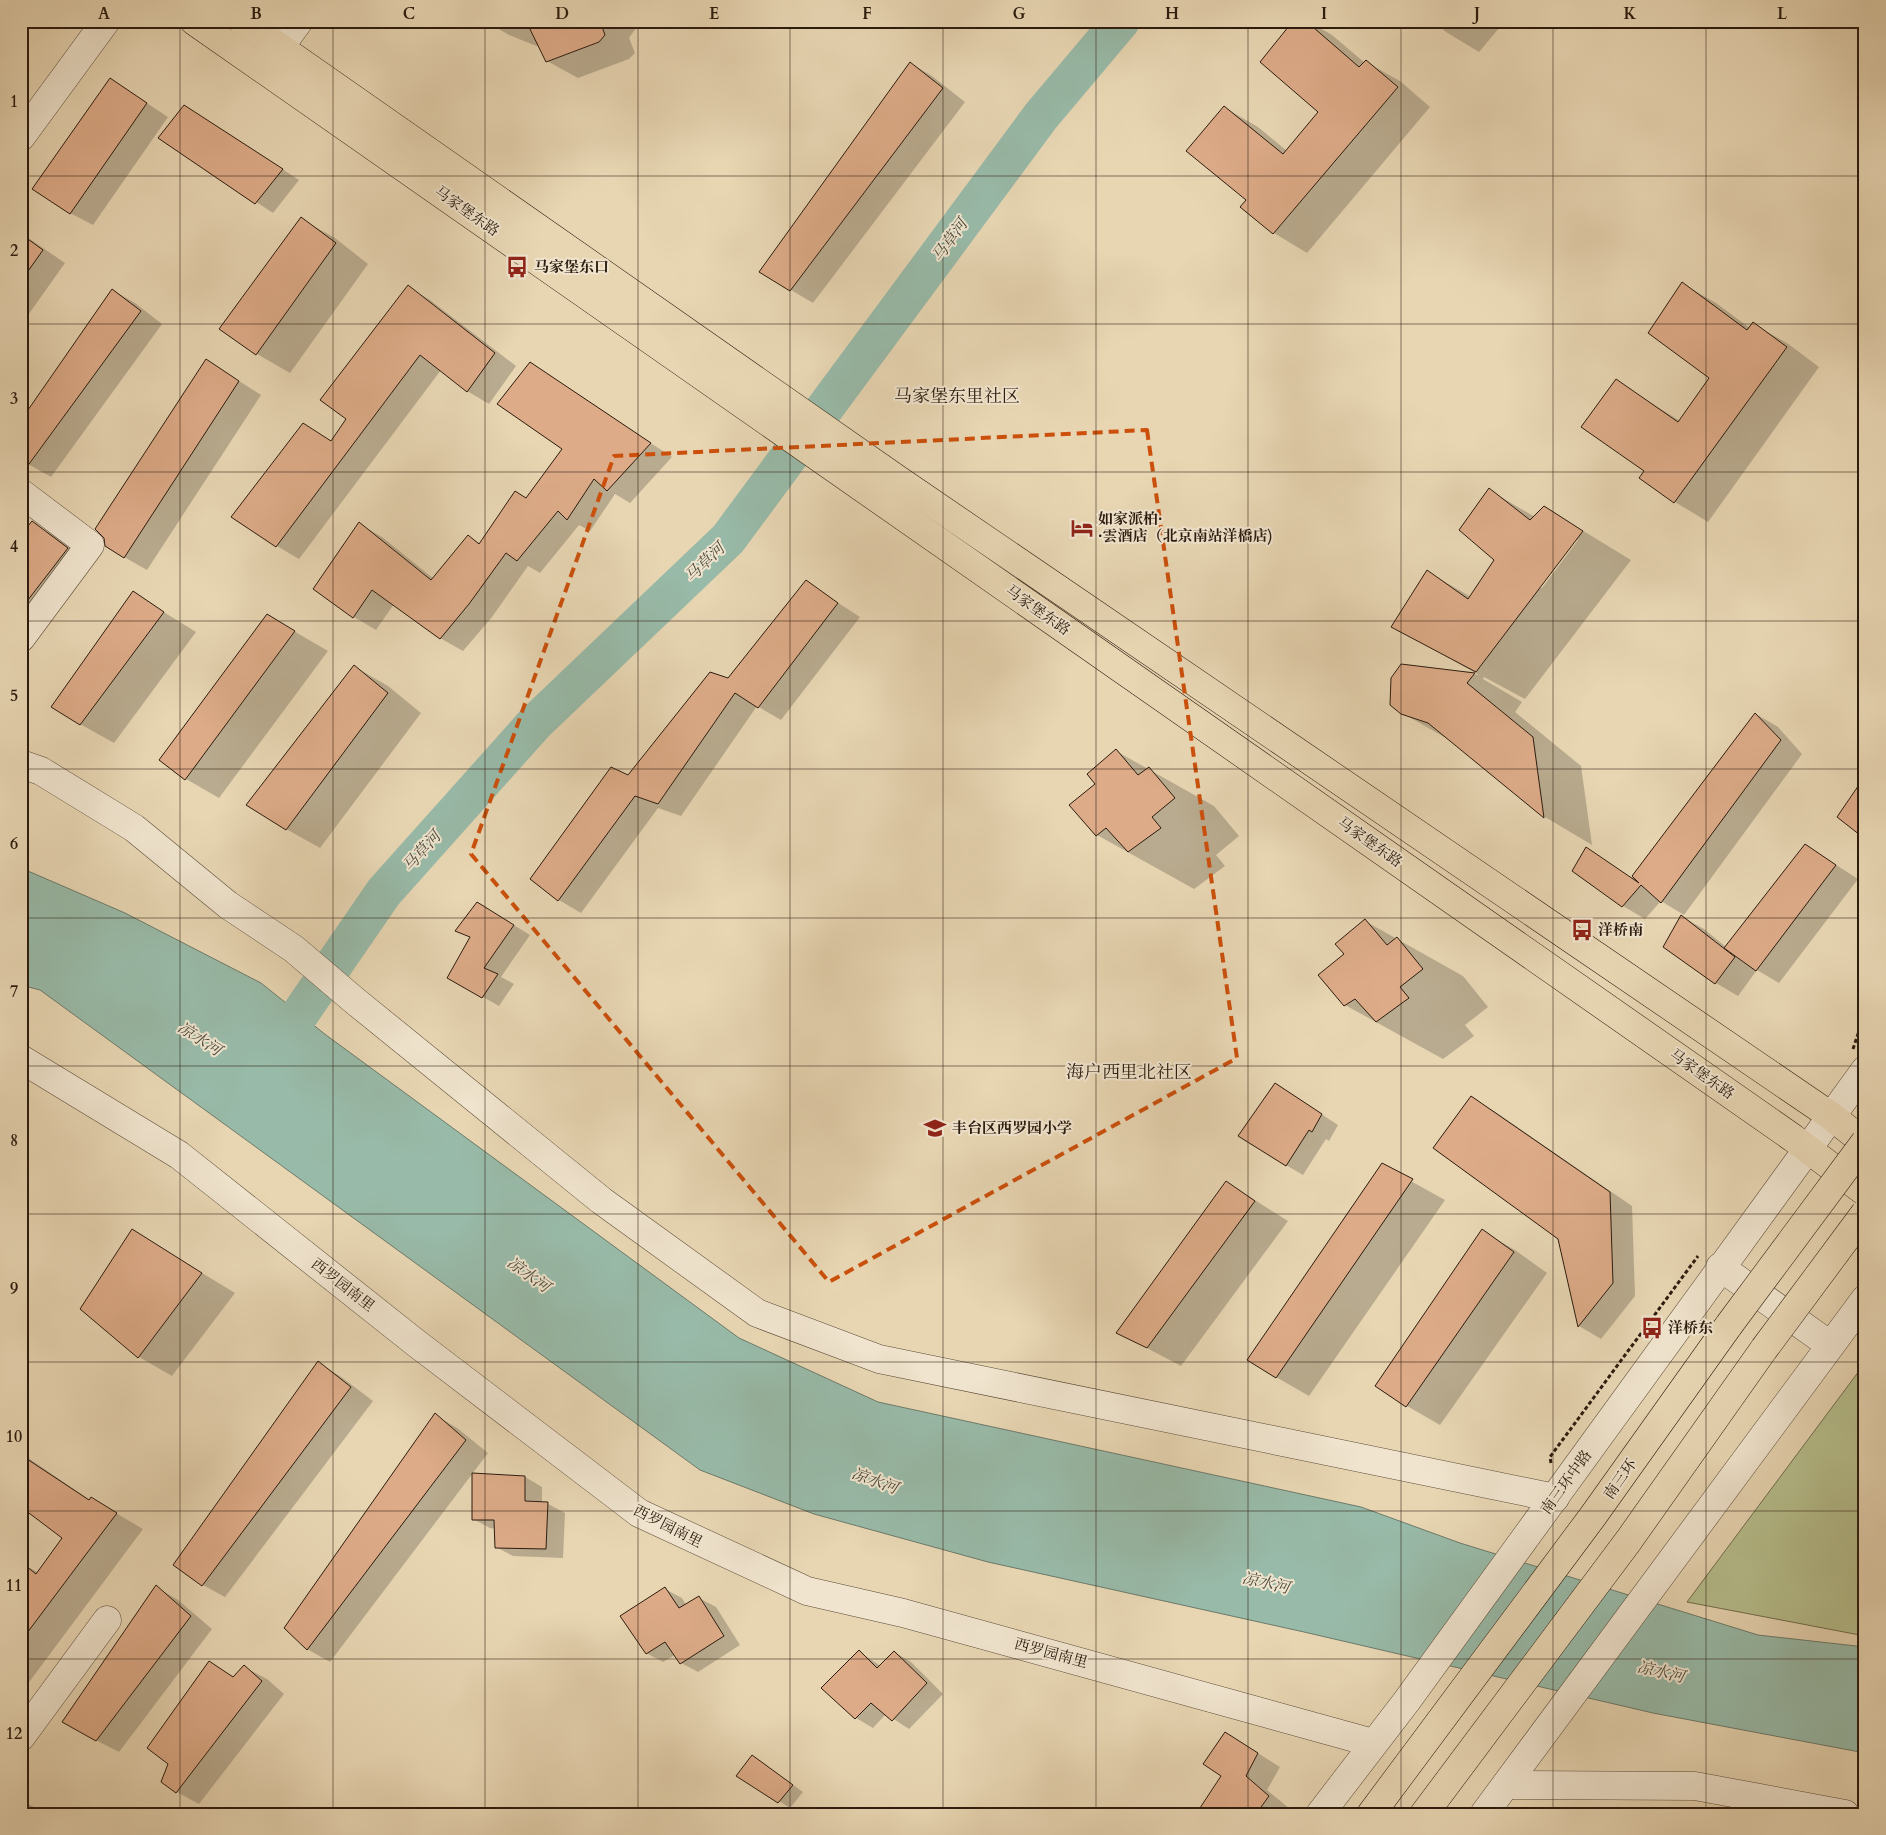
<svg xmlns="http://www.w3.org/2000/svg" width="1886" height="1835" font-family="Cardo,'Noto Serif SC',serif">
<rect width="100%" height="100%" fill="#e8d6b3"/>
<filter id="stains"><feTurbulence type="fractalNoise" baseFrequency=".004" numOctaves="4"/><feColorMatrix values="0 0 0 0 .2 0 0 0 0 .09 0 0 0 0 .02 0 0 0 .5 -.17"/></filter>
<radialGradient id="worn" r=".72"><stop offset=".6" stop-color="#630" stop-opacity="0"/><stop offset="1" stop-color="#630" stop-opacity=".3"/></radialGradient>
<polygon fill="#b6be8c" stroke="#706c4d" points="1865,1363 1865,1636 1687,1602"/>
<polygon fill="#98baa8" stroke="#6c7a6a" points="21,868 125,913 261,983 326,1035 739,1338 878,1402 1361,1507 1460,1543 1758,1635 1865,1647 1865,1753 1653,1713 1304,1632 988,1562 814,1514 700,1470 40,990 21,985"/>
<g fill="#0003" fill-rule="evenodd">
<polygon points="485,21 641,21 629,38 635,53 629,59 578,78 547,61 539,47 509,35"/>
<polygon points="1295,21 1308,21 1332,35 1365,63 1366,62 1400,81 1430,107 1307,253 1274,233 1248,200 1225,108 1258,127 1287,151 1320,112"/>
<polygon points="1433,21 1505,21 1479,52 1446,32"/>
<polygon points="910,63 932,76 965,102 813,303 791,290"/>
<polygon points="110,79 168,117 93,225 70,213"/>
<polygon points="185,106 299,180 273,213 159,138"/>
<polygon points="301,219 335,238 368,264 290,373 257,354 221,328"/>
<polygon points="21,233 65,263 21,325"/>
<polygon points="1683,284 1716,303 1750,328 1753,324 1787,343 1819,367 1708,522 1675,502 1641,478 1646,471 1616,381 1680,421 1711,378"/>
<polygon points="408,287 430,300 516,366 489,404 467,391 441,370 299,559 277,546 303,424 332,442 348,419"/>
<polygon points="112,290 135,303 162,324 51,477 21,460"/>
<polygon points="207,361 261,395 147,570 124,557"/>
<polygon points="530,364 672,457 630,503 615,494 590,531 579,525 540,573 528,566 492,617 463,651 440,638 394,604 376,630 354,617 360,524 382,537 434,579 468,536 481,544 527,500 563,449"/>
<path d="M 1489,490 L 1535,517 L 1544,507 L 1631,560 L 1525,699 L 1484,677 L 1483,679 L 1522,702 L 1515,712 L 1581,766 L 1592,845 L 1545,817 L 1453,742 L 1402,713 L 1401,665 L 1479,675 L 1393,627 L 1428,572 L 1471,597 L 1496,560 ZM 1576,539 L 1578,540 L 1542,588 L 1539,588 Z"/>
<polygon points="33,523 55,536 90,562 21,650 21,537"/>
<polygon points="806,582 860,617 781,720 757,706 681,816 658,808 581,913 559,900 531,879 628,777 729,679"/>
<polygon points="133,593 196,632 114,743 80,724"/>
<polygon points="268,616 328,651 219,798 186,779"/>
<polygon points="355,667 388,686 421,713 320,848 286,829"/>
<polygon points="1756,714 1778,727 1802,754 1684,915 1661,901 1645,919 1623,906 1586,849 1632,878"/>
<polygon points="1116,751 1214,806 1239,836 1216,855 1225,866 1194,889 1097,835 1097,784"/>
<polygon points="1805,845 1858,879 1779,983 1757,970 1738,996 1716,983 1665,946 1681,916 1704,929 1726,947"/>
<polygon points="494,913 530,935 501,977 514,984 499,1006 465,987 471,938 457,930"/>
<polygon points="1365,921 1463,976 1488,1007 1465,1025 1474,1036 1443,1059 1345,1005 1345,954"/>
<polygon points="1292,1095 1338,1125 1329,1141 1326,1139 1303,1175 1286,1165"/>
<polygon points="1472,1098 1494,1111 1632,1206 1635,1296 1601,1339 1579,1326 1560,1238"/>
<polygon points="1382,1165 1445,1200 1309,1396 1276,1377"/>
<polygon points="1226,1182 1288,1221 1181,1366 1118,1333"/>
<polygon points="21,1184 29,1189 21,1200"/>
<polygon points="133,1231 235,1293 172,1376 139,1357 82,1309"/>
<polygon points="1482,1231 1515,1250 1547,1273 1440,1425 1407,1406"/>
<polygon points="318,1363 340,1376 373,1401 225,1597 203,1585"/>
<polygon points="435,1415 457,1428 488,1453 330,1662 307,1649"/>
<polygon points="21,1453 90,1500 92,1499 143,1529 21,1693 21,1563 39,1573 64,1538 21,1505"/>
<polygon points="473,1475 525,1477 542,1487 542,1503 548,1504 565,1513 563,1558 513,1556 496,1547 496,1529 490,1528 473,1519"/>
<polygon points="156,1587 178,1600 212,1629 119,1752 86,1735"/>
<polygon points="665,1589 682,1598 686,1605 699,1598 716,1607 740,1645 698,1672 681,1663 675,1655 663,1662 646,1653"/>
<polygon points="859,1652 881,1666 894,1652 911,1662 943,1694 909,1729 886,1714 873,1728 856,1718 823,1688"/>
<polygon points="209,1663 234,1677 244,1667 267,1679 284,1694 199,1804 177,1792"/>
<polygon points="1226,1733 1280,1767 1267,1790 1290,1809 1287,1814 1197,1814 1223,1776"/>
<polygon points="753,1756 803,1792 790,1808 738,1775"/>
<polygon points="21,1800 41,1811 44,1814 21,1814"/>
</g>
<g fill="none" stroke-linecap="round" stroke-linejoin="round">
<polyline stroke="#98baa8" stroke-width="38" points="271,1056 384,892 535,723 728,539 1041,116 1121,21"/>
</g>
<g fill="#ddab88" stroke="#2b1b0e">
<polygon points="526,21 600,21 605,35 599,42 546,62"/>
<polygon points="1293,21 1306,21 1359,67 1366,60 1398,87 1273,234 1240,207 1246,200 1186,151 1224,106 1283,154 1318,112 1260,62"/>
<polygon points="910,62 943,88 790,291 759,272"/>
<polygon points="110,78 147,103 70,214 32,189"/>
<polygon points="184,105 283,169 255,204 158,138"/>
<polygon points="301,217 336,243 256,355 219,329"/>
<polygon points="21,234 43,250 21,281"/>
<polygon points="1682,282 1747,330 1753,322 1787,347 1674,503 1639,478 1644,471 1581,427 1616,379 1678,422 1709,378 1648,333"/>
<polygon points="408,285 495,353 467,392 420,355 276,547 231,517 303,423 331,441 346,419 320,400"/>
<polygon points="112,289 141,311 21,475 21,420"/>
<polygon points="206,359 239,381 124,558 105,546 104,538 95,529"/>
<polygon points="530,362 651,443 607,491 594,479 567,520 558,511 517,561 506,553 469,604 440,639 372,590 353,618 313,589 359,522 431,580 468,535 479,544 515,491 526,498 562,449 497,404"/>
<polygon points="1489,488 1530,520 1544,506 1583,531 1476,672 1391,627 1427,570 1468,599 1494,560 1459,530"/>
<polygon points="32,521 68,548 21,609 21,535"/>
<polygon points="806,580 838,603 758,708 735,693 658,804 635,796 558,901 530,879 611,767 628,775 710,672 728,678"/>
<polygon points="133,591 164,612 80,725 51,707"/>
<polygon points="267,614 295,631 185,780 159,760"/>
<polygon points="1401,664 1475,673 1467,683 1533,737 1544,818 1428,723 1401,714 1390,705 1391,678"/>
<polygon points="354,665 388,693 286,830 246,805"/>
<polygon points="1755,713 1781,740 1661,903 1641,885 1622,907 1572,871 1586,847 1639,883 1632,876"/>
<polygon points="1116,749 1138,775 1149,767 1175,798 1152,817 1161,828 1128,852 1106,828 1096,836 1069,805 1095,784 1087,774"/>
<polygon points="1865,776 1865,839 1837,817"/>
<polygon points="1805,844 1836,865 1756,971 1724,948"/>
<polygon points="477,902 514,925 484,968 498,974 482,998 447,978 470,937 455,931"/>
<polygon points="1681,915 1735,957 1715,984 1663,947"/>
<polygon points="1365,919 1387,945 1397,937 1423,969 1400,987 1409,998 1376,1022 1355,999 1344,1006 1318,975 1344,954 1335,944"/>
<polygon points="1275,1083 1322,1114 1312,1132 1309,1130 1286,1166 1238,1136"/>
<polygon points="1471,1096 1610,1192 1613,1283 1578,1327 1558,1239 1433,1148"/>
<polygon points="1382,1163 1413,1179 1276,1378 1247,1360"/>
<polygon points="1226,1181 1255,1201 1147,1348 1116,1333"/>
<polygon points="132,1229 202,1273 138,1358 80,1309"/>
<polygon points="1482,1229 1514,1252 1406,1407 1375,1386"/>
<polygon points="318,1361 351,1387 202,1586 173,1565"/>
<polygon points="435,1413 466,1440 307,1650 284,1628"/>
<polygon points="21,1455 89,1500 91,1497 117,1513 21,1641 21,1562 36,1574 62,1538 21,1507"/>
<polygon points="472,1473 525,1476 525,1501 548,1502 546,1549 495,1548 494,1520 472,1520"/>
<polygon points="156,1585 191,1616 96,1741 62,1722"/>
<polygon points="665,1587 679,1608 699,1596 724,1636 680,1664 665,1642 646,1654 620,1616"/>
<polygon points="859,1650 877,1668 894,1651 927,1683 892,1721 871,1703 855,1719 821,1688"/>
<polygon points="209,1661 233,1677 244,1665 262,1681 176,1793 161,1782 168,1764 147,1748"/>
<polygon points="1225,1732 1258,1753 1246,1776 1269,1796 1256,1814 1196,1814 1221,1776 1203,1764"/>
<polygon points="752,1755 793,1785 778,1803 736,1776"/>
</g>
<g fill="none" stroke-linecap="round" stroke-linejoin="round">
<g stroke="#5a4a37" stroke-width="29">
<g id="minor">
<polyline points="266,66 299,21"/>
<polyline points="21,137 106,21"/>
<polyline points="21,493 90,545 21,638"/>
<polyline points="21,764 41,771 134,828 228,905 294,949 355,1001 602,1201 757,1313 879,1359 1555,1498"/>
<polyline points="21,1059 179,1155 416,1343 639,1513 807,1591 903,1613 1373,1743"/>
<polyline points="1720,1267 1830,1345"/>
<polyline points="21,1737 107,1620"/>
<polyline points="1506,1785 1695,1786 1845,1814"/>
<polyline points="1320,1814 1406,1702 1865,1070"/>
<polyline points="1484,1814 1865,1299"/>
</g>
</g>
<g stroke="#2b1b0e" stroke-width="29">
<g id="major">
<polyline points="194,21 1793,1138 1865,1192"/>
<polyline points="242,21 897,479 1831,1116 1865,1143"/>
</g>
</g>
<g stroke="#2b1b0e" stroke-width="29">
<g id="highway">
<polyline points="1371,1814 1593,1516 1729,1325"/>
<polyline points="1424,1814 1629,1540 1764,1349"/>
</g>
</g>
<g stroke="#2b1b0e" stroke-width="3" stroke-dasharray="4 2.5" stroke-linecap="butt">
<polyline points="1853,1049 1861,1025 1865,1019"/>
<polyline points="1551,1463 1550,1457 1698,1256"/>
</g>
<use href="#minor" stroke="#f0e4ce" stroke-width="28"/>
<use href="#major" stroke="#e8d6b3" stroke-width="28"/>
<use href="#highway" stroke="#e8d6b3" stroke-width="28"/>
<g stroke="#2b1b0e" stroke-width="29" stroke-linecap="butt">
<g id="highway-bridge">
<polyline points="1729,1325 1865,1142"/>
<polyline points="1764,1349 1865,1213"/>
</g>
</g>
<use href="#highway-bridge" stroke="#e8d6b3" stroke-width="28"/>
</g>
<path fill="none" stroke="#cc500c" stroke-width="4" stroke-dasharray="10 6" stroke-linejoin="round" d="M 1147,430 L 1237,1058 L 829,1282 L 471,854 L 614,456 Z"/>
<path fill="none" stroke="#2b1b0e" stroke-width="1" stroke-opacity="0.55" d="M 180,21 L 180,1814M 333,21 L 333,1814M 485,21 L 485,1814M 638,21 L 638,1814M 790,21 L 790,1814M 943,21 L 943,1814M 1096,21 L 1096,1814M 1248,21 L 1248,1814M 1401,21 L 1401,1814M 1553,21 L 1553,1814M 1706,21 L 1706,1814M 21,176 L 1865,176M 21,324 L 1865,324M 21,472 L 1865,472M 21,621 L 1865,621M 21,769 L 1865,769M 21,918 L 1865,918M 21,1066 L 1865,1066M 21,1214 L 1865,1214M 21,1362 L 1865,1362M 21,1511 L 1865,1511M 21,1659 L 1865,1659"/>
<defs>
<g id="bus-bare" transform="scale(1.725)"><path d="M-5-6H5V4H4V6H2V4H-2V6H-4V4H-5ZM-3.5-4V0h7V-4ZM-3.5 1.2v1.5H-2V1.2ZM2 1.2v1.5H3.5V1.2Z" fill="#8f2418" stroke="#f0e4ce" stroke-width="2.5" paint-order="stroke"/></g>
<g id="hotel-bare" transform="scale(1.725)"><path d="M-6-4.5h1.5V1H6V5H4.5V3h-9V5H-6ZM-4 0a1.8 1.8 0 1 1 3.6 0ZM.5 0V-2.5h3Q6-2.5 6 0Z" fill="#8f2418" stroke="#f0e4ce" stroke-width="2.5" paint-order="stroke"/></g>
<g id="school-bare" transform="scale(1.725)"><path d="M0-5L7-2L0 1L-7-2ZM-4 1L0 2.5L4 1V4Q0 6-4 4Z" fill="#8f2418" stroke="#f0e4ce" stroke-width="2.5" paint-order="stroke"/></g>
</defs>
<g fill-rule="evenodd">
<use href="#bus-bare" x="517" y="267"/>
<use href="#hotel-bare" x="1082" y="528"/>
<use href="#bus-bare" x="1582" y="930"/>
<use href="#school-bare" x="935" y="1128"/>
<use href="#bus-bare" x="1652" y="1328"/>
</g>
<g text-anchor="middle" stroke-width="4" stroke-linejoin="round" paint-order="stroke">
<g font-size="15" fill="#2b1b0e" stroke="#f0e4ce">
<text transform="translate(467 211) rotate(35)" y="5">马家堡东路</text>
<text transform="translate(1038 610) rotate(35)" y="5">马家堡东路</text>
<text transform="translate(1370 842) rotate(35)" y="5">马家堡东路</text>
<text transform="translate(1702 1074) rotate(35)" y="5">马家堡东路</text>
<text transform="translate(343 1285) rotate(38)" y="5">西罗园南里</text>
<text transform="translate(1620 1479) rotate(-55)" y="5">南三环</text>
<text transform="translate(1566 1482) rotate(-54)" y="5">南三环中路</text>
<text transform="translate(668 1526) rotate(27)" y="5">西罗园南里</text>
<text transform="translate(1051 1653) rotate(15)" y="5">西罗园南里</text>
</g>
<g font-size="15" font-weight="bold" fill="#2b1b0e" stroke="#f0e4ce" text-anchor="start">
<text x="534" y="272">马家堡东口</text>
<text x="1098" y="524">如家派柏·<tspan x="1098" dy="17">·雲酒店（北京南站洋橋店)</tspan></text>
<text x="1598" y="935">洋桥南</text>
<text x="952" y="1133">丰台区西罗园小学</text>
<text x="1668" y="1333">洋桥东</text>
</g>
<g font-size="16" font-style="italic" fill="#4c4b3c" stroke="#f0e4ce">
<text transform="translate(949 240) rotate(-54)" y="6">马草河</text>
<text transform="translate(704 562) rotate(-44)" y="6">马草河</text>
<text transform="translate(421 851) rotate(-48)" y="6">马草河</text>
<text transform="translate(200 1038) rotate(33)" y="6">凉水河</text>
<text transform="translate(529 1274) rotate(36)" y="6">凉水河</text>
<text transform="translate(875 1480) rotate(20)" y="6">凉水河</text>
<text transform="translate(1266 1582) rotate(13)" y="6">凉水河</text>
<text transform="translate(1661 1671) rotate(13)" y="6">凉水河</text>
</g>
<g font-size="18" fill="#2b1b0e" stroke="#f0e4ce">
<text x="957" y="402">马家堡东里社区</text>
<text x="1129" y="1078">海户西里北社区</text>
</g>
</g>
<rect width="1886" height="1835" fill="none" stroke="#e8d6b3" stroke-width="55"/>
<rect x="28" y="28" width="1830" height="1780" fill="none" stroke="#2b1b0e" stroke-width="2"/>
<g font-size="16" text-anchor="middle" font-weight="bold" fill="#2b1b0e">
<text x="104" y="19">A</text>
<text x="256" y="19">B</text>
<text x="409" y="19">C</text>
<text x="562" y="19">D</text>
<text x="714" y="19">E</text>
<text x="867" y="19">F</text>
<text x="1019" y="19">G</text>
<text x="1172" y="19">H</text>
<text x="1324" y="19">I</text>
<text x="1477" y="19">J</text>
<text x="1630" y="19">K</text>
<text x="1782" y="19">L</text>
<text x="14" y="107">1</text>
<text x="14" y="256">2</text>
<text x="14" y="404">3</text>
<text x="14" y="552">4</text>
<text x="14" y="701">5</text>
<text x="14" y="849">6</text>
<text x="14" y="997">7</text>
<text x="14" y="1146">8</text>
<text x="14" y="1294">9</text>
<text x="14" y="1442">10</text>
<text x="14" y="1591">11</text>
<text x="14" y="1739">12</text>
</g>
<rect width="100%" height="100%" filter="url(#stains)"/>
<rect width="100%" height="100%" fill="url(#worn)"/>
</svg>
